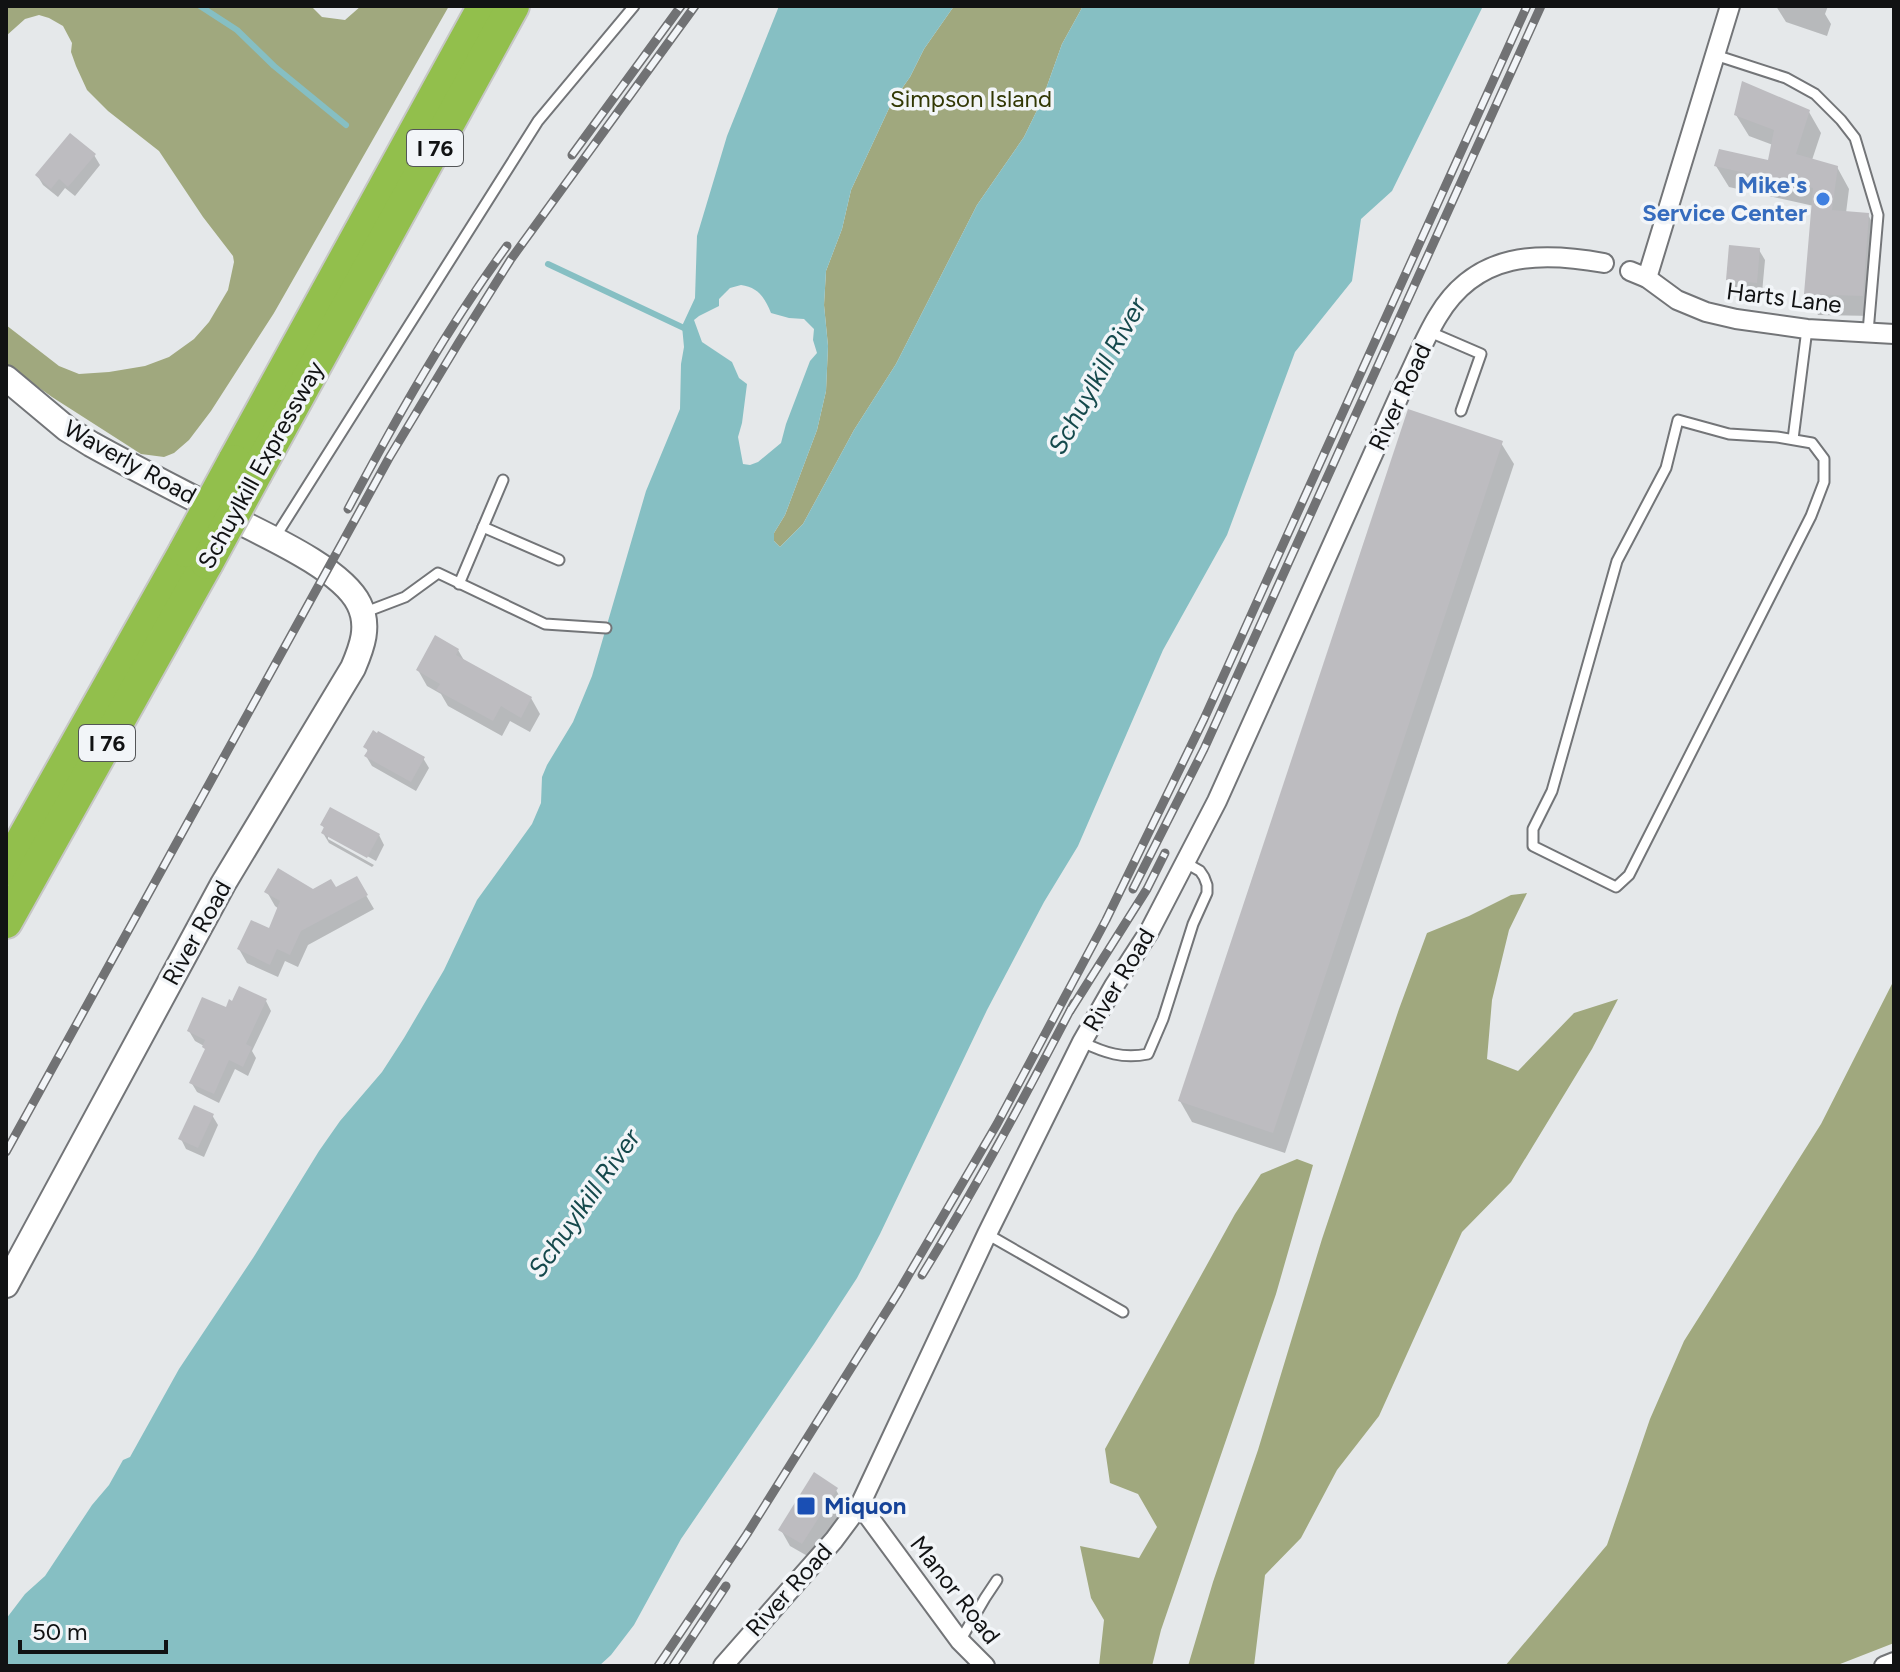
<svg xmlns="http://www.w3.org/2000/svg" width="1900" height="1672" font-family="Figtree,sans-serif">
<rect width="100%" height="100%" fill="#e5e8ea"/>
<g fill="#a0a87e">
<polygon points="6,6 311,6 322,17 345,20 361,6 449,6 274,313 211,411 189,440 174,453 164,457 141,454 52,397 6,364 6,325 59,366 79,374 109,372 145,366 169,357 194,339 209,322 228,290 234,262 233,256 203,217 159,151 108,111 87,90 76,66 71,52 72,43 63,26 49,18 39,15 25,19 6,36"/>
<polygon points="954,6 1083,6 1062,44 1042,100 1024,137 977,205 896,364 854,430 803,524 780,547 774,541 774,533 785,515 817,430 826,391 828,346 824,305 826,271 842,229 851,190 891,104 910,77 924,49"/>
<polygon points="1527,893 1509,930 1492,1000 1487,1059 1518,1071 1574,1013 1618,999 1592,1049 1511,1182 1462,1232 1379,1416 1337,1470 1301,1538 1265,1575 1254,1666 1188,1666 1213,1582 1258,1450 1322,1239 1399,1009 1427,933 1469,916 1511,895"/>
<polygon points="1894,980 1894,1643 1835,1666 1505,1666 1607,1545 1650,1419 1684,1341 1821,1124"/>
<polygon points="1297,1159 1313,1165 1276,1294 1161,1630 1152,1666 1099,1666 1104,1620 1091,1598 1080,1546 1139,1558 1157,1527 1138,1494 1110,1483 1105,1449 1235,1214 1261,1174"/>
</g>
<path fill="#86bfc3" fill-rule="evenodd" d="M 779,6 L 954,6 L 924,49 L 910,77 L 891,104 L 851,190 L 842,229 L 826,271 L 824,305 L 828,346 L 826,391 L 817,430 L 785,515 L 774,533 L 774,541 L 780,547 L 803,524 L 854,430 L 896,364 L 977,205 L 1024,137 L 1042,100 L 1062,44 L 1083,6 L 1483,6 L 1392,191 L 1361,219 L 1352,281 L 1295,352 L 1227,535 L 1163,650 L 1078,846 L 1044,902 L 987,1010 L 880,1234 L 857,1278 L 814,1344 L 681,1539 L 634,1625 L 611,1655 L 599,1666 L 6,1666 L 6,1619 L 25,1594 L 45,1576 L 92,1505 L 109,1485 L 123,1460 L 130,1457 L 179,1369 L 253,1258 L 319,1151 L 340,1121 L 382,1072 L 404,1038 L 444,970 L 477,900 L 532,824 L 541,803 L 542,777 L 547,765 L 573,722 L 592,676 L 646,491 L 680,409 L 681,364 L 684,347 L 682,326 L 695,298 L 697,236 L 727,136 ZM 741,285 C 758,287 765,298 771,313 L 789,318 L 804,319 L 814,329 L 813,340 L 817,353 L 810,361 L 786,424 L 781,443 L 758,462 L 750,465 L 743,464 L 738,437 L 742,423 L 747,384 L 739,378 L 732,362 L 702,342 L 694,320 L 699,316 L 719,306 L 719,299 L 730,288 Z"/>
<g fill="#0003">
<polygon points="1776,6 1828,6 1825,14 1831,24 1827,36 1786,22"/>
<polygon points="1809,112 1821,133 1812,160 1837,167 1849,189 1846,213 1868,215 1881,237 1875,316 1818,315 1806,293 1814,206 1729,187 1716,166 1770,163 1773,145 1749,136 1736,115"/>
<polygon points="94,155 100,165 75,196 65,188 58,197 43,185 37,175"/>
<polygon points="1759,250 1765,260 1762,293 1733,290 1728,280"/>
<polygon points="1501,443 1514,464 1285,1153 1192,1122 1180,1101"/>
<polygon points="458,650 465,662 531,698 540,714 530,732 510,721 502,736 448,706 441,694 427,686 418,670"/>
<polygon points="366,747 423,758 429,768 416,791 372,766 366,756 368,752"/>
<polygon points="322,825 379,835 384,845 376,861 328,834 328,839 374,865 372,867 329,843 323,833 325,829"/>
<polygon points="356,878 374,909 308,945 298,967 285,961 278,977 247,963 239,949 270,931 279,909 275,906 267,892 335,890"/>
<polygon points="266,1001 271,1011 252,1051 256,1058 248,1076 235,1069 219,1103 197,1092 191,1082 206,1051 204,1046 195,1041 189,1031 227,1010"/>
<polygon points="212,1115 218,1125 204,1157 186,1149 181,1139"/>
<polygon points="836,1490 845,1506 811,1558 790,1546 781,1530"/>
</g>
<g fill="none" stroke-linecap="round" stroke-linejoin="round">
<g stroke="#86bfc3" stroke-width="6">
<polyline points="200,6 237,30 274,66 346,125"/>
<polyline points="548,264 686,329"/>
</g>
</g>
<g fill="#bdbcc0">
<polygon points="1742,81 1810,110 1796,154 1838,166 1832,210 1869,213 1863,296 1804,294 1813,188 1714,166 1719,149 1768,160 1774,130 1734,115"/>
<polygon points="70,133 96,154 68,187 59,179 51,189 35,175"/>
<polygon points="1729,245 1760,248 1757,283 1726,280"/>
<polygon points="1408,409 1503,441 1273,1133 1178,1101"/>
<polygon points="435,635 459,649 456,655 532,697 521,718 501,706 493,721 436,690 440,684 416,670"/>
<polygon points="373,730 377,733 378,731 425,757 411,782 364,756 368,750 363,747"/>
<polygon points="330,807 380,834 367,858 321,833 324,827 320,825"/>
<polygon points="278,868 313,889 331,879 336,887 357,876 368,895 301,931 290,955 277,949 270,965 237,949 251,920 269,928 280,901 264,892"/>
<polygon points="239,986 267,999 246,1044 252,1047 243,1067 229,1060 214,1094 189,1083 205,1049 202,1047 205,1040 187,1031 202,997 226,1007 229,999 232,1001"/>
<polygon points="194,1105 214,1114 198,1148 178,1139"/>
<polygon points="814,1472 838,1488 802,1544 778,1530"/>
</g>
<g fill="none" stroke-linecap="round" stroke-linejoin="round">
<g stroke="#737578" stroke-width="13">
<g id="lane">
<polyline points="1715,55 1786,78 1815,94 1841,120 1855,138 1878,215 1868,332"/>
<polyline points="1430,332 1481,354 1461,411"/>
<polygon points="1678,420 1729,434 1777,437 1812,443 1824,459 1824,482 1811,516 1629,875 1616,887 1533,846 1533,829 1552,791 1617,561 1666,468"/>
<polyline points="1793,439 1807,329"/>
<polyline points="483,527 559,560"/>
<polyline points="274,539 538,121 634,6"/>
<polyline points="459,584 503,480"/>
<polyline points="363,613 405,597 438,573 545,624 606,628"/>
<path d="M 1082,1042 C 1105,1053 1123,1059 1148,1054 L 1163,1019 L 1193,924 L 1207,893 L 1207,885 L 1204,877 L 1200,871 L 1186,863"/>
<polyline points="987,1234 1123,1312"/>
<polyline points="960,1641 985,1598 997,1580"/>
</g>
</g>
<g stroke="#737578" stroke-width="22">
<g id="street">
<polyline points="1630,271 1647,278 1677,300 1706,312 1736,319 1807,329 1894,334"/>
<polyline points="1647,278 1730,6"/>
<polyline points="860,1505 960,1641 985,1666"/>
<path d="M 723,1666 L 834,1540 L 860,1505 L 987,1234 L 1082,1042 L 1114,986 L 1149,932 L 1217,801 L 1405,383 C 1416,361 1425,337 1438,316 C 1476,252 1539,251 1604,263"/>
<polyline points="1884,1666 1894,1662"/>
</g>
</g>
<g stroke="#737578" stroke-width="28">
<path id="secondary" d="M 6,378 L 67,429 L 91,444 C 134,468 178,490 222,513 C 258,532 341,567 359,604 C 370,626 362,647 353,668 L 223,884 L 6,1285"/>
</g>
<g stroke="#c6c6c6" stroke-width="36">
<g id="highway">
<polyline points="234,461 484,6"/>
<polyline points="256,473 513,6"/>
<polyline points="6,869 185,551"/>
<polyline points="6,922 207,563"/>
</g>
</g>
<use href="#lane" stroke="#fff" stroke-width="9"/>
<use href="#street" stroke="#fff" stroke-width="18"/>
<use href="#secondary" stroke="#fff" stroke-width="24"/>
<use href="#highway" stroke="#92bf4c" stroke-width="32"/>
<g stroke="#717274" stroke-width="9">
<g id="rail">
<polyline points="572,155 681,6"/>
<path d="M 348,509 C 396,419 447,328 507,246"/>
<polyline points="1133,889 1204,749 1541,6"/>
<polyline points="1070,1011 1147,889 1165,853"/>
<polyline points="6,1152 389,458 459,342 511,259 695,6"/>
<path d="M 922,1275 C 977,1186 1026,1095 1074,1003"/>
<polyline points="658,1666 747,1534 898,1293 997,1124 1106,920 1204,719 1527,6"/>
<polyline points="673,1666 726,1586"/>
</g>
</g>
<use href="#rail" stroke="#f2f5f8" stroke-width="6" stroke-dasharray="18" stroke-linecap="butt"/>
<g stroke="#c6c6c6" stroke-width="36" stroke-linecap="butt">
<g id="highway-bridge">
<polyline points="185,551 234,461"/>
<polyline points="207,563 256,473"/>
</g>
</g>
<use href="#highway-bridge" stroke="#92bf4c" stroke-width="32"/>
</g>
<circle fill="#3f7fe0" stroke="#f2f5f8" stroke-width="3" cx="1823" cy="199" r="8"/>
<rect fill="#1a4fb4" stroke="#f2f5f8" stroke-width="3" x="796" y="1496" width="20" height="20" rx="4"/>
<g text-anchor="middle" stroke-width="7" stroke-linejoin="round" paint-order="stroke">
<g fill="#f2f5f8" stroke="#545658" stroke-width="2">
<rect x="407" y="130" width="56" height="36" rx="6"/>
<rect x="79" y="725" width="56" height="36" rx="6"/>
</g>
<g font-size="22" font-weight="bold" fill="#111213">
<text x="435" y="156">I 76</text>
<text x="107" y="751">I 76</text>
</g>
<g font-size="24" fill="#323804" stroke="#f2f5f8">
<text x="971" y="107">Simpson Island</text>
</g>
<g font-size="24" font-weight="bold" fill="#366cbe" stroke="#f2f5f8" text-anchor="end">
<text x="1807" y="193">Mike's<tspan x="1807" dy="28">Service Center</tspan></text>
</g>
<g font-size="24" fill="#111213" stroke="#f2f5f8">
<text transform="translate(1784 298) rotate(7)" y="8">Harts Lane</text>
<text transform="translate(1400 397) rotate(-65)" y="8">River Road</text>
<text transform="translate(130 462) rotate(29)" y="8">Waverly Road</text>
<text transform="translate(261 465) rotate(-61)" y="8">Schuylkill Expressway</text>
<text transform="translate(197 933) rotate(-61)" y="8">River Road</text>
<text transform="translate(1119 980) rotate(-59)" y="8">River Road</text>
<text transform="translate(789 1590) rotate(-48)" y="8">River Road</text>
<text transform="translate(955 1590) rotate(52)" y="8">Manor Road</text>
</g>
<g font-size="24" font-weight="bold" fill="#164399" stroke="#f2f5f8" text-anchor="start">
<text x="824" y="1514">Miquon</text>
</g>
<g font-size="26" font-style="italic" fill="#15494c" stroke="#f2f5f8">
<text transform="translate(1097 376) rotate(-61)" y="9">Schuylkill River</text>
<text transform="translate(584 1203) rotate(-55)" y="9">Schuylkill River</text>
</g>
</g>
<rect width="1900" height="1672" fill="none" stroke="#111213" stroke-width="16"/>
<path d="M20 1640v12h146v-12" fill="none" stroke="#111213" stroke-width="4"/>
<text x="32" y="1640" font-size="24" fill="#111213" stroke="#f2f5f8" stroke-width="6" paint-order="stroke">50 m</text>
</svg>
